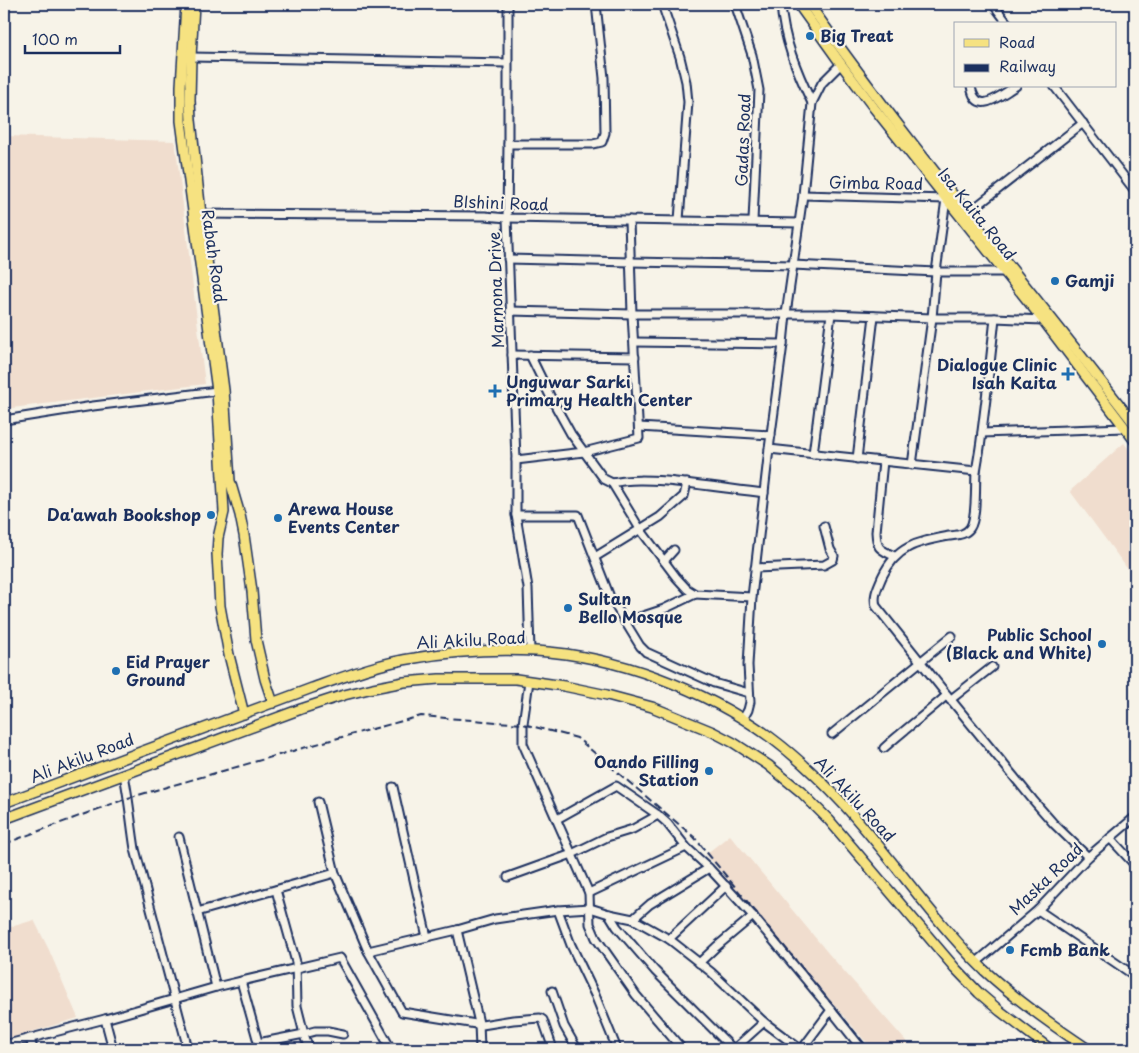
<svg xmlns="http://www.w3.org/2000/svg" width="1139" height="1053" font-family="'Playpen Sans',sans-serif">
<rect width="100%" height="100%" fill="#f7f3e8"/>
<filter id="ink" filterUnits="userSpaceOnUse"><feTurbulence type="fractalNoise" baseFrequency=".02" numOctaves="2"/><feDisplacementMap in="SourceGraphic" scale="10" xChannelSelector="R" yChannelSelector="G"/><feConvolveMatrix kernelMatrix="1 2 1 2 8 2 1 2 1" color-interpolation-filters="sRGB"/></filter>
<g filter="url(#ink)">
<g fill="#f0ddce">
<polygon points="4,136 175,141 205,384 4,409"/>
<polygon points="1124,443 1135,457 1135,579 1070,491"/>
<polygon points="730,835 828,953 913,1049 872,1049 706,854"/>
<polygon points="34,920 49,950 78,1018 4,1040 4,929"/>
</g>
<g fill="none" stroke-linecap="round" stroke-linejoin="round">
<g stroke="#1b2f5e" stroke-width="11">
<g id="minor">
<polyline points="508,4 508,144 507,218 516,460 516,515"/>
<polyline points="662,4 680,57 686,82 688,102 679,220"/>
<polyline points="735,4 752,55 759,90 753,221"/>
<path d="M 781,4 C 783,38 797,72 812,103"/>
<polyline points="993,4 1008,24"/>
<polyline points="191,57 507,63"/>
<path d="M 971,86 C 976,118 1000,95 1016,86"/>
<polyline points="1054,86 1135,191"/>
<polyline points="508,144 593,144 602,142 605,133 604,78 596,4"/>
<polyline points="803,195 946,199 947,200"/>
<polyline points="968,213 1083,123"/>
<polyline points="201,214 485,216 507,218 799,223"/>
<polyline points="508,259 631,262 793,265 936,272 1004,272"/>
<polyline points="510,311 632,314 831,314 932,318 995,318 1043,320"/>
<path d="M 995,318 C 991,355 987,393 982,431 C 981,445 978,458 976,472 C 975,486 977,518 970,528 C 965,535 957,535 949,536 C 918,542 897,545 882,577 C 878,587 873,595 876,606 L 947,695 L 1033,800 L 1054,824 L 1088,857"/>
<polyline points="634,342 783,344"/>
<polyline points="512,355 635,357"/>
<polyline points="530,355 551,398 571,434 604,479 612,483 640,529 676,577 687,589 695,594 752,597"/>
<polyline points="4,420 93,406 217,391"/>
<polyline points="639,427 771,435"/>
<polyline points="982,433 1125,428"/>
<polyline points="769,449 976,471"/>
<polyline points="813,454 831,314"/>
<polyline points="857,459 874,316"/>
<polyline points="516,460 584,452 639,438 632,314 629,220"/>
<path d="M 883,461 L 876,532 C 877,550 880,549 894,556"/>
<polyline points="912,465 932,318 936,272 946,199"/>
<path d="M 612,483 C 630,479 648,480 666,481 C 699,484 731,489 764,493"/>
<polyline points="595,557 660,517 684,496 687,483"/>
<polyline points="664,561 674,550"/>
<polyline points="755,568 824,565 833,560 834,556 830,549 824,526"/>
<polyline points="625,622 664,609 695,594"/>
<polyline points="530,651 528,588 516,515 578,515 610,597 640,646 646,652 714,683 749,693"/>
<polyline points="529,681 523,724 523,744 589,893 590,924 596,938 636,995 682,1049"/>
<polyline points="950,700 992,667"/>
<polyline points="743,719 748,710 750,702 748,665 752,597 769,449 783,344 786,314 803,195 812,103 822,83 841,64"/>
<polyline points="832,734 952,636"/>
<path d="M 884,748 C 904,730 926,714 947,695"/>
<path d="M 124,775 C 129,799 131,824 135,849 L 188,1049"/>
<polyline points="393,787 427,937"/>
<polyline points="318,802 335,873 368,951 402,1012 482,1025 513,1020 540,1018 543,1020 553,1049"/>
<polyline points="557,819 616,786 658,815 667,823 686,847 709,868 753,916 831,1010 862,1049"/>
<polyline points="179,837 216,987"/>
<polyline points="1110,838 1135,865"/>
<polyline points="508,877 572,854 607,837 633,829 658,815"/>
<polyline points="276,890 294,955 296,962 297,1006 305,1038 309,1049"/>
<polyline points="589,893 686,847"/>
<polyline points="558,910 571,945 595,995 617,1049"/>
<polyline points="1038,910 1135,976"/>
<polyline points="197,912 335,873"/>
<polyline points="609,914 617,927 655,971 733,1049"/>
<polyline points="633,919 650,904 709,868"/>
<polyline points="457,930 479,1023 480,1049"/>
<polyline points="669,939 726,886"/>
<polyline points="368,951 457,930 495,919 558,910 590,908 609,914 633,919 669,939 711,972 764,1022 800,1049"/>
<polyline points="977,962 1038,910 1088,857 1135,817"/>
<polyline points="699,963 716,947 753,916"/>
<polyline points="241,981 260,1049"/>
<polyline points="552,991 564,1026 577,1049"/>
<polyline points="105,1019 113,1049"/>
<polyline points="30,1038 33,1049"/>
<polyline points="258,1043 304,1034 315,1031 328,1031 343,1034"/>
<polyline points="4,1045 105,1019 216,987 340,958 391,1049"/>
<polyline points="734,1049 764,1022"/>
<polyline points="802,1049 831,1010"/>
</g>
</g>
<g stroke="#1b2f5e" stroke-width="12">
<g id="major">
<polyline points="186,4 181,86 181,121 217,391 224,512 218,538 217,554 220,606 229,655 244,714"/>
<polyline points="194,4 191,57 190,100 191,120 201,214 224,390 230,481 240,515 244,535 252,591 256,640 265,679 273,703"/>
<polyline points="798,4 841,64 874,108 1043,320 1135,441"/>
<path d="M 809,4 C 911,149 1027,284 1135,425"/>
<path d="M 4,803 L 312,688 C 346,676 380,663 415,658 C 454,651 496,649 536,651 C 617,656 704,689 770,737 C 797,757 822,781 845,806 C 893,859 933,920 984,970 C 1016,1000 1052,1025 1088,1049"/>
<polyline points="4,819 301,709 344,695 373,688 404,682 439,679 516,679 564,686 607,695 652,707 713,732 734,743 768,765 801,792 829,820 955,968 979,993 1000,1011 1050,1049"/>
</g>
</g>
<use href="#minor" stroke="#f7f3e8" stroke-width="7"/>
<use href="#major" stroke="#f6e281" stroke-width="9"/>
<polyline stroke="#1b2f5e" stroke-width="2" stroke-dasharray="8 4" stroke-linecap="butt" points="4,844 128,798 331,740 421,716 523,724 577,738 694,837 869,1049"/>
</g>
</g>
<g fill="#1f6fb2" stroke="#f7f3e8" stroke-width="2">
<circle cx="810" cy="36" r="5"/>
<circle cx="1055" cy="281" r="5"/>
<path d="M1065.5 366.5h5v5h5v5h-5v5h-5v-5h-5v-5h5z"/>
<path d="M492.5 383.5h5v5h5v5h-5v5h-5v-5h-5v-5h5z"/>
<circle cx="211" cy="515" r="5"/>
<circle cx="278" cy="518" r="5"/>
<circle cx="568" cy="608" r="5"/>
<circle cx="1102" cy="644" r="5"/>
<circle cx="116" cy="671" r="5"/>
<circle cx="709" cy="771" r="5"/>
<circle cx="1010" cy="950" r="5"/>
</g>
<g text-anchor="middle" stroke-width="4.5" stroke-linejoin="round" paint-order="stroke">
<g font-size="16" font-weight="bold" fill="#1b2f5e" stroke="#f7f3e8" text-anchor="start">
<text x="820" y="42">Big Treat</text>
<text x="1065" y="287">Gamji</text>
<text x="1057" y="371" text-anchor="end">Dialogue Clinic<tspan x="1057" dy="18">Isah Kaita</tspan></text>
<text x="506" y="388">Unguwar Sarki<tspan x="506" dy="18">Primary Health Center</tspan></text>
<text x="288" y="515">Arewa House<tspan x="288" dy="18">Events Center</tspan></text>
<text x="201" y="521" text-anchor="end">Da'awah Bookshop</text>
<text x="578" y="605">Sultan<tspan x="578" dy="18">Bello Mosque</tspan></text>
<text x="1092" y="641" text-anchor="end">Public School<tspan x="1092" dy="18">(Black and White)</tspan></text>
<text x="126" y="668">Eid Prayer<tspan x="126" dy="18">Ground</tspan></text>
<text x="699" y="768" text-anchor="end">Oando Filling<tspan x="699" dy="18">Station</tspan></text>
<text x="1020" y="956">Fcmb Bank</text>
</g>
<g font-size="16" fill="#1b2f5e" stroke="#f7f3e8">
<text transform="translate(743 140) rotate(-88)" y="6">Gadas Road</text>
<text transform="translate(876 183) rotate(1)" y="6">Gimba Road</text>
<text transform="translate(501 203) rotate(2)" y="6">BIshini Road</text>
<text transform="translate(977 214) rotate(51)" y="6">Isa Kaita Road</text>
<text transform="translate(214 256) rotate(82)" y="6">Rabah Road</text>
<text transform="translate(496 290) rotate(-92)" y="6">Marnona Drive</text>
<text transform="translate(471 640) rotate(-3)" y="6">Ali Akilu Road</text>
<text transform="translate(82 758) rotate(-21)" y="6">Ali Akilu Road</text>
<text transform="translate(855 799) rotate(47)" y="6">Ali Akilu Road</text>
<text transform="translate(1046 879) rotate(-44)" y="6">Maska Road</text>
</g>
</g>
<rect width="1139" height="1053" fill="none" stroke="#f7f3e8" stroke-width="20"/>
<rect x="10" y="10" width="1119" height="1033" fill="none" stroke="#1b2f5e" stroke-width="2" filter="url(#ink)"/>
<rect x="954" y="22" width="162" height="65" fill="#f7f3e8" stroke="#9fa5b1"/>
<rect x="964" y="39" width="25" height="8" fill="#f6e281" stroke="#9fa5b1"/>
<text x="999" y="48" font-size="15" fill="#1b2f5e">Road</text>
<rect x="964" y="64" width="25" height="8" fill="#1b2f5e" stroke="#9fa5b1"/>
<text x="999" y="72" font-size="15" fill="#1b2f5e">Railway</text>
<path d="M25 45v8h95v-8" fill="none" stroke="#1b2f5e" stroke-width="2.5"/>
<text x="32" y="45" font-size="15" fill="#1b2f5e" stroke="#f7f3e8" stroke-width="4" paint-order="stroke">100 m</text>
</svg>
